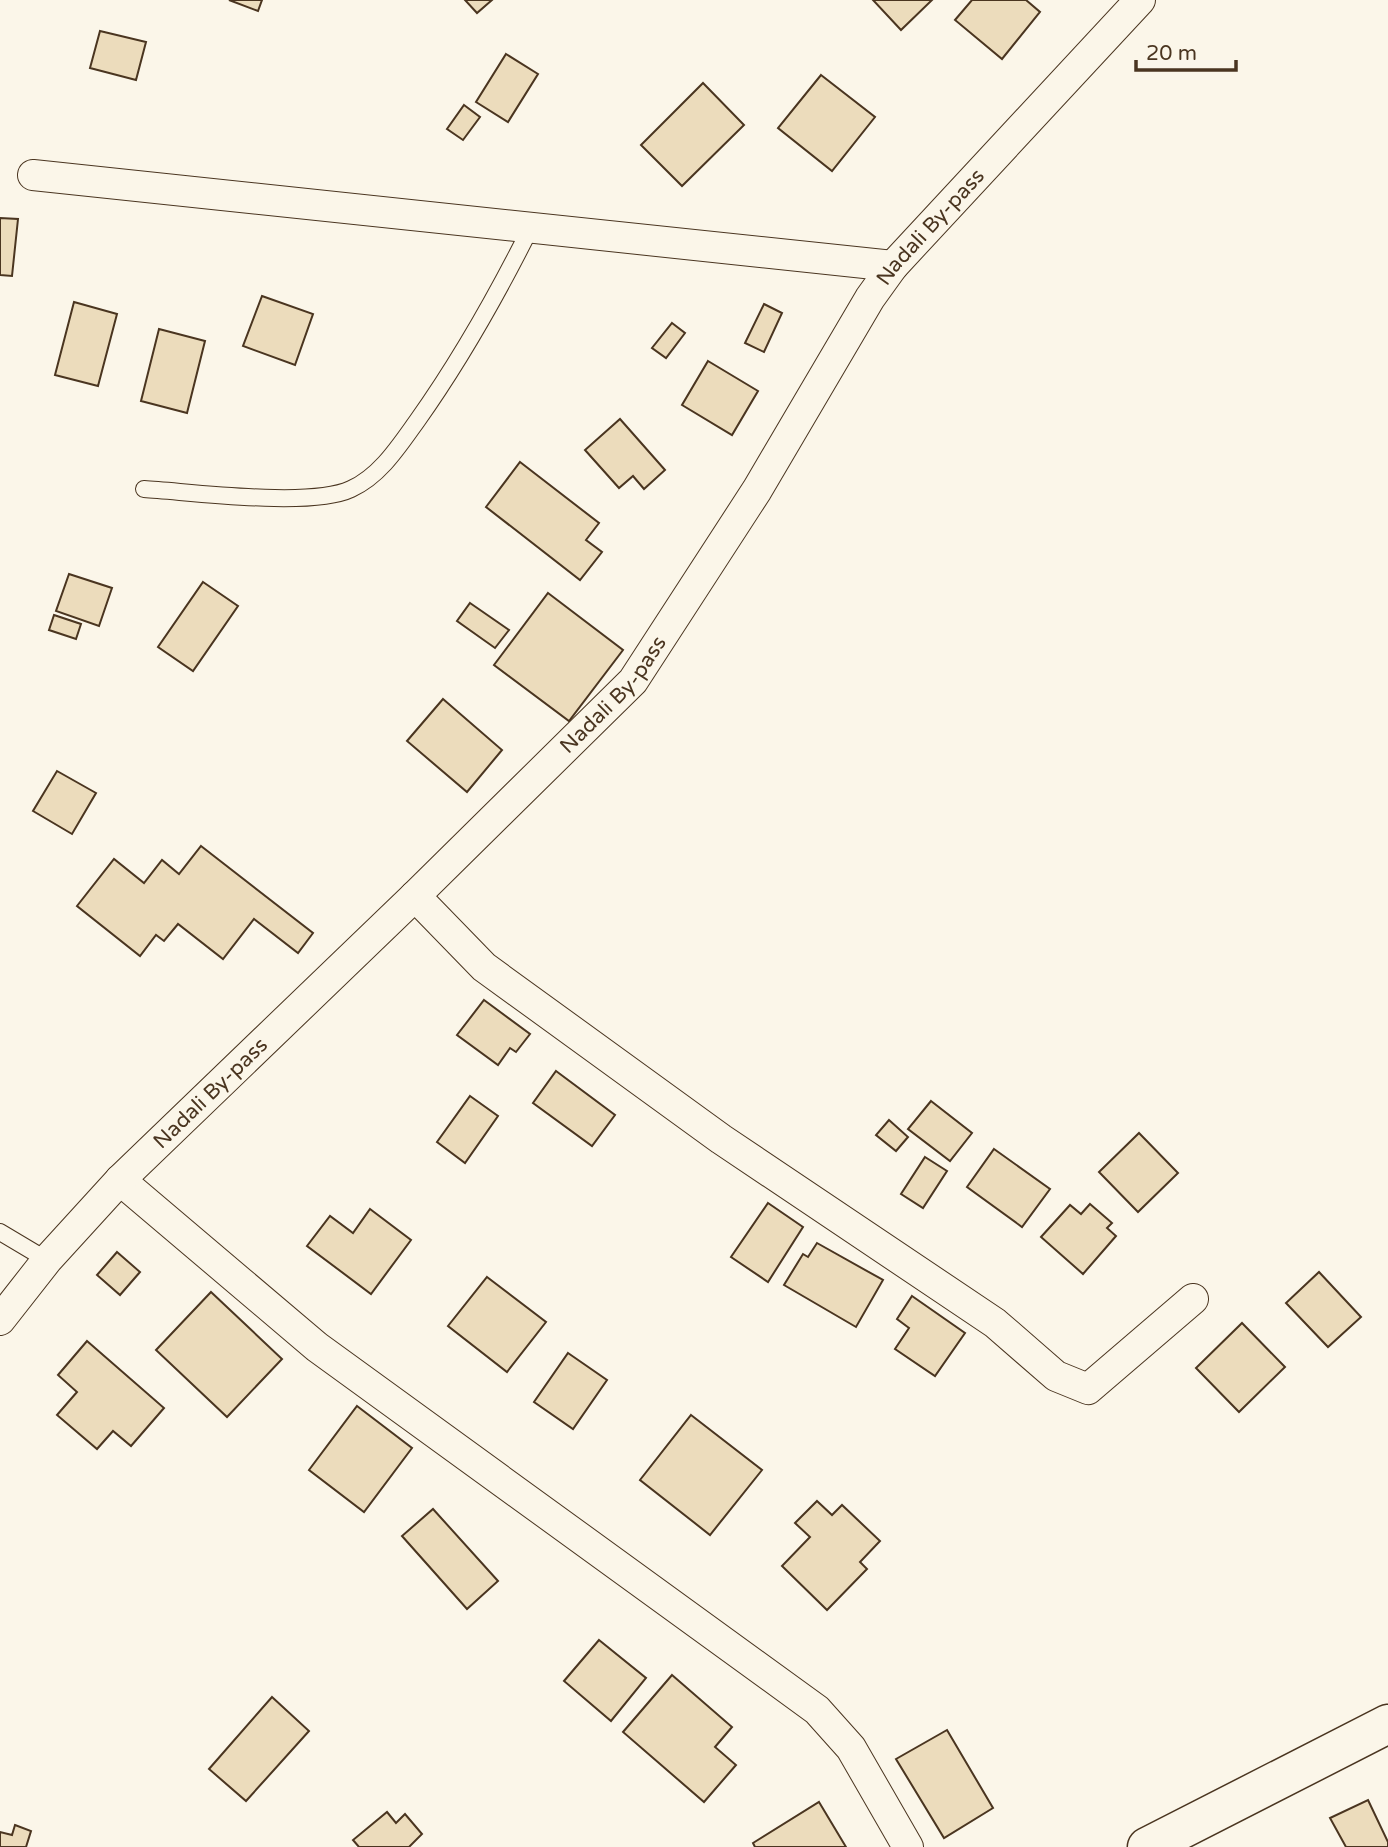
<svg xmlns="http://www.w3.org/2000/svg" width="1388" height="1847" font-family="'Varela Round',sans-serif">
<rect width="100%" height="100%" fill="#fbf6e9"/>
<g fill="#ecdcbc" stroke="#4a3520" stroke-width="2">
<polygon points="229,0 262,0 258,11"/>
<polygon points="465,0 492,0 477,13"/>
<polygon points="873,0 932,0 901,30"/>
<polygon points="972,0 1026,0 1040,12 1002,59 955,20"/>
<polygon points="100,31 146,42 136,80 90,68"/>
<polygon points="506,54 538,74 508,122 476,102"/>
<polygon points="821,75 875,117 832,171 778,128"/>
<polygon points="703,83 744,125 682,186 641,145"/>
<polygon points="464,105 480,117 463,140 447,129"/>
<polygon points="0,218 18,219 12,276 0,275"/>
<polygon points="262,296 313,314 295,365 243,346"/>
<polygon points="74,302 117,314 98,386 55,375"/>
<polygon points="764,304 782,313 764,352 745,343"/>
<polygon points="672,323 685,333 666,358 652,348"/>
<polygon points="159,329 205,341 187,413 141,401"/>
<polygon points="708,361 758,391 732,435 682,405"/>
<polygon points="620,419 665,470 644,489 633,476 619,488 585,450"/>
<polygon points="520,462 599,523 586,540 602,552 580,580 486,507"/>
<polygon points="69,574 112,588 99,626 56,611"/>
<polygon points="203,582 238,606 193,671 158,647"/>
<polygon points="548,593 623,650 569,721 494,665"/>
<polygon points="470,603 509,630 495,648 457,621"/>
<polygon points="54,615 81,624 76,639 49,630"/>
<polygon points="443,699 502,750 467,792 407,741"/>
<polygon points="57,771 96,793 72,834 33,811"/>
<polygon points="201,846 313,933 298,953 254,919 223,959 178,924 164,941 156,935 140,956 77,906 114,859 144,883 162,860 179,874"/>
<polygon points="484,1000 530,1034 516,1052 510,1048 498,1065 457,1035"/>
<polygon points="556,1071 615,1115 592,1146 533,1103"/>
<polygon points="470,1096 498,1116 465,1163 437,1142"/>
<polygon points="931,1101 972,1133 950,1161 908,1129"/>
<polygon points="889,1120 908,1137 896,1151 876,1135"/>
<polygon points="1139,1133 1178,1173 1138,1212 1099,1172"/>
<polygon points="994,1149 1050,1189 1022,1227 967,1187"/>
<polygon points="925,1157 947,1171 923,1208 901,1194"/>
<polygon points="768,1203 803,1227 768,1282 731,1257"/>
<polygon points="1090,1204 1112,1223 1107,1228 1116,1236 1083,1274 1041,1237 1070,1205 1081,1214"/>
<polygon points="370,1209 411,1240 371,1294 307,1246 330,1216 353,1233"/>
<polygon points="817,1243 883,1280 856,1327 784,1285 803,1254 808,1257"/>
<polygon points="117,1252 140,1272 120,1295 97,1275"/>
<polygon points="1319,1272 1361,1317 1328,1347 1286,1303"/>
<polygon points="487,1277 546,1322 507,1372 448,1326"/>
<polygon points="211,1292 282,1359 227,1417 156,1350"/>
<polygon points="912,1296 965,1333 935,1376 895,1349 909,1328 897,1319"/>
<polygon points="1242,1323 1285,1367 1239,1412 1196,1368"/>
<polygon points="87,1341 164,1408 131,1446 113,1431 97,1449 57,1415 77,1392 58,1375"/>
<polygon points="568,1353 607,1380 573,1429 534,1402"/>
<polygon points="357,1406 412,1448 364,1512 309,1470"/>
<polygon points="691,1415 762,1470 710,1535 640,1480"/>
<polygon points="817,1501 832,1515 842,1505 880,1541 860,1562 867,1569 827,1610 782,1566 810,1537 795,1523"/>
<polygon points="433,1509 498,1581 467,1609 402,1536"/>
<polygon points="599,1640 646,1678 611,1721 564,1681"/>
<polygon points="672,1675 732,1727 715,1747 736,1765 704,1802 623,1732"/>
<polygon points="272,1697 309,1731 246,1801 209,1769"/>
<polygon points="947,1730 993,1808 944,1838 896,1759"/>
<polygon points="1368,1800 1388,1842 1388,1847 1346,1847 1330,1818"/>
<polygon points="819,1802 846,1847 755,1847 753,1843"/>
<polygon points="387,1812 396,1823 405,1814 422,1834 409,1847 359,1847 353,1840"/>
<polygon points="15,1825 31,1831 26,1847 0,1847 0,1832 12,1835"/>
</g>
<g fill="none" stroke-linecap="round" stroke-linejoin="round">
<g stroke="#4a3520" stroke-width="18">
<g id="service">
<path d="M 144,489 C 193,492 311,508 351,489 C 380,476 399,446 417,421 C 461,359 497,295 531,227"/>
<polyline points="0,1232 47,1260"/>
</g>
</g>
<g stroke="#4a3520" stroke-width="32">
<g id="minor">
<polyline points="33,175 893,266"/>
<polyline points="415,896 484,967 721,1139 995,1323 1056,1376 1088,1389 1193,1299"/>
<polyline points="120,1180 317,1347 817,1710 851,1748 908,1847"/>
<path id="s1" d="M 0,1320 L 47,1260 L 120,1180 L 415,896 L 633,681 L 757,490 L 870,298 L 893,266 L 1140,0"/>
</g>
</g>
<g stroke="#4a3520" stroke-width="41">
<polyline id="secondary" points="1147,1847 1388,1724"/>
</g>
<use href="#service" stroke="#fbf6e9" stroke-width="16"/>
<use href="#minor" stroke="#fbf6e9" stroke-width="30"/>
<use href="#secondary" stroke="#fbf6e9" stroke-width="38"/>
</g>
<g text-anchor="middle" stroke-width="5" stroke-linejoin="round" paint-order="stroke">
<g font-size="21" fill="#4a3520" stroke="#fbf6e9">
<text dy="7" stroke="none"><textPath href="#s1" startOffset="1444">Nadali By-pass</textPath></text>
<text dy="7" stroke="none"><textPath href="#s1" startOffset="877">Nadali By-pass</textPath></text>
<text dy="7" stroke="none"><textPath href="#s1" startOffset="310">Nadali By-pass</textPath></text>
</g>
</g>
<path d="M1136 60v10h100v-10" fill="none" stroke="#4a3520" stroke-width="3.5"/>
<text x="1146" y="60" font-size="21" fill="#4a3520" stroke="#fbf6e9" stroke-width="5" paint-order="stroke">20 m</text>
</svg>
